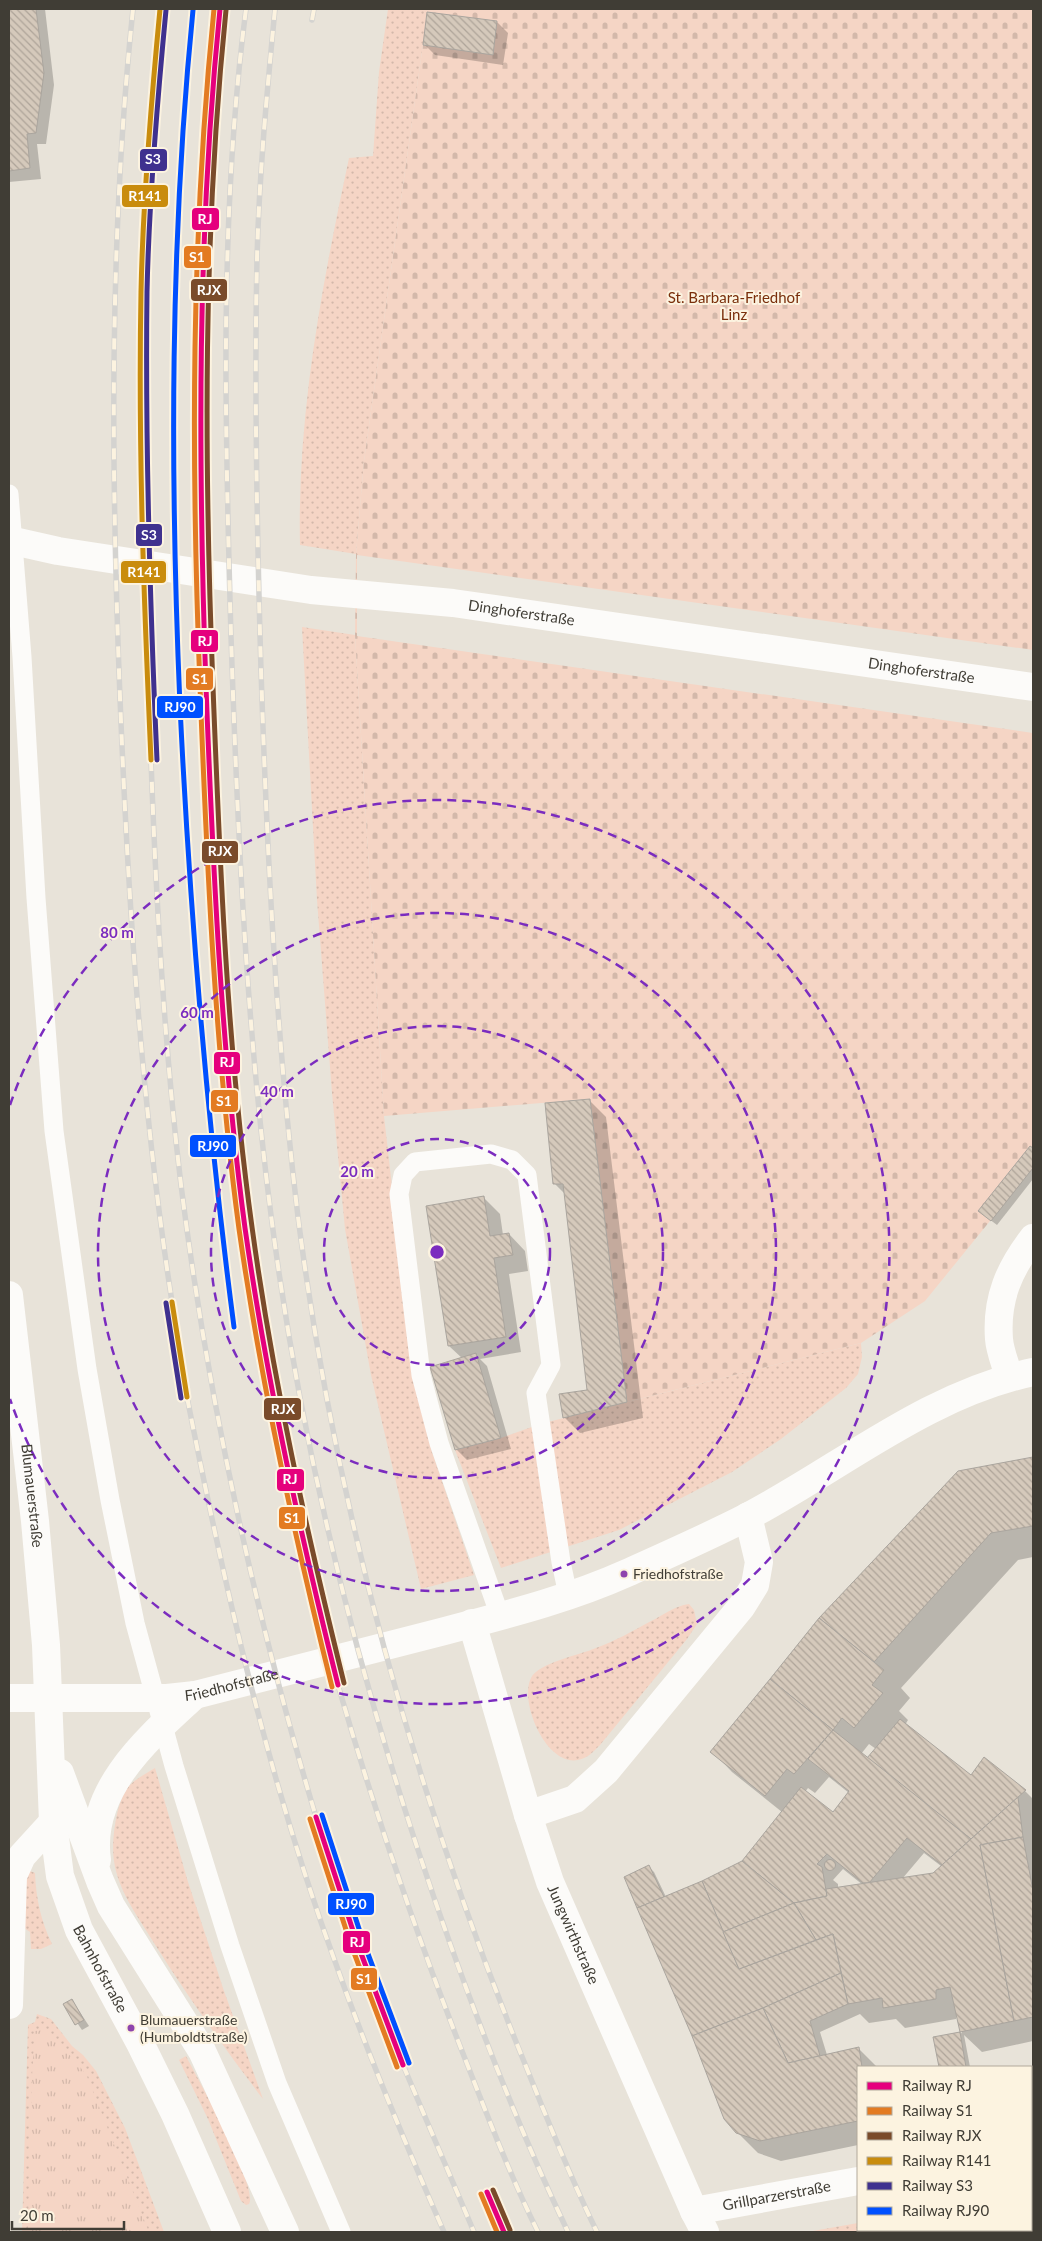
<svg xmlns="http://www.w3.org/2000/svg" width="1042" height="2241" font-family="Lato,sans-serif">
<defs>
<pattern id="grass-dots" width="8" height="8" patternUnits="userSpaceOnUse" patternTransform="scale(1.25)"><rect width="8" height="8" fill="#f5d5c5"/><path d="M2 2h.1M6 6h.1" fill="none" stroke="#d3b8aa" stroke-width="1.8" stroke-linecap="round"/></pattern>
<pattern id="cemetery-stones" width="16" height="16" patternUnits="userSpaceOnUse" patternTransform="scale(1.25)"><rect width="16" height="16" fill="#f5d5c5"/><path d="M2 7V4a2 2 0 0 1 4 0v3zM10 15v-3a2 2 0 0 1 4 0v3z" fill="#d3b8aa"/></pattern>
<pattern id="park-tufts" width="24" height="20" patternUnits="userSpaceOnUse" patternTransform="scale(1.25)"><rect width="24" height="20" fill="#f5d5c5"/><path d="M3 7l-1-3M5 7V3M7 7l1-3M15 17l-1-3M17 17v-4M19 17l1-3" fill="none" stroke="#d3b8aa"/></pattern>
<pattern id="building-back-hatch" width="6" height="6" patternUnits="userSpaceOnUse" patternTransform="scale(1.25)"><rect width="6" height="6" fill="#d5c9bb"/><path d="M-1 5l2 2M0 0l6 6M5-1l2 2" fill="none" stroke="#aea499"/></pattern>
</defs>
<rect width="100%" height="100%" fill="#e8e3d9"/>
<g fill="url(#grass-dots)">
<path d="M 388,9 L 428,9 L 364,461 L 356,554 L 300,545 C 297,415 322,285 349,158 L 373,156 L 379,72 Z"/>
<polygon points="302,627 355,635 384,1116 413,1372 432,1452 474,1575 421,1589 371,1375 345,1229 332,1093 317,900"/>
<polygon points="861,1343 862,1357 858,1374 846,1388 781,1439 732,1472 619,1530 501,1568 455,1450 501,1438 540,1424"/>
<path d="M 689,1604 L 694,1610 L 697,1624 L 687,1639 L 600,1745 C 593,1752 588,1758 578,1760 C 546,1766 519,1702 531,1678 C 538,1663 580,1655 596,1648 C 615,1641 633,1631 651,1621 C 664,1615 674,1606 689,1604 Z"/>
<path d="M 155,1768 L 188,1882 L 224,1991 L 263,2099 C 224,2048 188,1997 154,1943 C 139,1918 118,1891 114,1861 C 111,1843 116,1799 130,1785 C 137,1778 147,1773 155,1768 Z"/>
<path d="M 30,1871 L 35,1873 C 36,1899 41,1921 52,1944 L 41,1949 L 31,1949 L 30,1932 L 24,1928 L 25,1880 Z"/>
<polygon points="37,2014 51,2019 72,2046 83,2055 96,2071 125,2128 164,2232 22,2232 28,2025 35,2022"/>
<path d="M 186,2056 C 197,2078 259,2187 249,2204 L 246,2205 L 241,2201 L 208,2119 L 179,2060 Z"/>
<polygon points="858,2223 858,2230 947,2230 943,2232 807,2232"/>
</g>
<polygon fill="url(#cemetery-stones)" points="428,9 1033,9 1033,650 357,555 357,636 1033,733 1033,1168 925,1301 861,1343 627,1402 590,1099 384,1116 355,635 356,554 364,461"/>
<polygon fill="url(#park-tufts)" points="48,2030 86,2074 149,2232 28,2232 32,2076 35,2031"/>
<g fill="#0003" fill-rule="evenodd">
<polygon points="9,9 45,9 54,85 46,144 37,144 41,179 9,182"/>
<polygon points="497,22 508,33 503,65 435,55 424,44"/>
<polygon points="590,1101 606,1117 643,1418 580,1433 564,1417 588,1391 566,1195 555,1184"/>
<polygon points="1030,1148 1033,1150 1033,1179 997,1225 985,1216"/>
<polygon points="484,1198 500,1214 503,1235 509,1234 525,1251 528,1271 509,1274 521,1352 480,1359 487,1366 511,1449 467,1460 456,1449 463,1359 449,1346"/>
<path d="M 1033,1459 L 1033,1557 L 1018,1560 L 901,1688 L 910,1698 L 899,1711 L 908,1720 L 905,1725 L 971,1777 L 1025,1791 L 1033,1799 L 1033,2041 L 982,2052 L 964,2035 L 970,2067 L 940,2067 L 935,2038 L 962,2033 L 957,2012 L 956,2019 L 905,2028 L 896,2019 L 869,2023 L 860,2014 L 820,2032 L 827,2055 L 858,2048 L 877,2067 L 858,2067 L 858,2145 L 781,2161 L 758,2153 L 737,2132 L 649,1867 L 654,1872 L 666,1897 L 702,1882 L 743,1862 L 782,1812 L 732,1772 L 712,1751 L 820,1619 L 958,1472 ZM 869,1744 L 876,1749 L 868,1759 L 861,1754 ZM 829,1777 L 849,1793 L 833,1814 L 805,1792 L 808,1788 L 815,1793 ZM 924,1853 L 941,1866 L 933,1874 L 902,1879 ZM 843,1869 L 863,1885 L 838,1889 L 838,1884 L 833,1880 Z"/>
<polygon points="72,2000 89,2026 82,2030 65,2005"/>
<polygon points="1033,2209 1033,2232 967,2232 972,2230 1031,2230 1031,2210"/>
</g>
<g fill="url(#building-back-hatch)" stroke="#aaa59e">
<polygon points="9,9 36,9 44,73 36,133 27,134 30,168 9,171"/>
<polygon points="427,12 497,21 493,55 423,45"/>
<polygon points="590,1099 627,1402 563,1418 559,1394 587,1390 563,1184 553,1184 545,1103"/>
<polygon points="1030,1146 1033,1148 1033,1168 991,1221 978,1211"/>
<polygon points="484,1196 490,1236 509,1233 513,1255 494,1258 506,1337 448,1346 426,1206"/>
<polygon points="476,1353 501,1438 455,1450 430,1367"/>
<polygon points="1033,1457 1033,1526 991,1533 874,1662 819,1618 958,1471"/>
<polygon points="819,1618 884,1670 872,1685 883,1693 854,1728 842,1718 833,1730 770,1679"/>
<polygon points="770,1679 833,1730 794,1774 787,1769 765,1796 710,1752"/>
<polygon points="900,1719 971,1775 984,1757 1026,1790 971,1839 867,1758"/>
<polygon points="833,1730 971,1839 942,1865 907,1838 869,1883 863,1883 827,1854 817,1864 822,1867 827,1896 794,1903 742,1861 801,1787 833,1812 849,1791 808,1759"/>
<polygon points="1018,1797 1023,1837 980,1845 1014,2021 960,2032 950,1987 936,1990 936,1999 883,2008 882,1998 848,2004 833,1934 816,1940 794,1903 827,1896 826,1889 933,1873"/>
<polygon points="1023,1837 1033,1891 1033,2017 1014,2021 980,1845"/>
<circle cx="830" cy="1865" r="5.5"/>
<polygon points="742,1861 794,1903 723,1932 702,1881"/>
<polygon points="649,1865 664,1897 637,1908 624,1877"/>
<polygon points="702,1881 739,1969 833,1934 841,1973 763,2008 692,2036 637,1908"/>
<polygon points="794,1903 816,1940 739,1969 723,1932"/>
<polygon points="841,1973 848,2004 810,2021 820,2056 788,2063 763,2008"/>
<polygon points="72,1999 84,2020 75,2025 63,2004"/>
<polygon points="763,2008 788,2063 859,2047 862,2067 858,2067 858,2121 760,2141 736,2133 724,2119 692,2036"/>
<polygon points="960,2032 966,2067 939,2067 933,2037"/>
<polygon points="1033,2208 1033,2232 965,2232 969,2230 1031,2230 1031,2209"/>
</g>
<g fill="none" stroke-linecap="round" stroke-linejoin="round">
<g stroke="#fcfbf9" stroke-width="19">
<polyline points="9,494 22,657 36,898 54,1131 87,1369 110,1500 135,1623 174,1766 230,1946 277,2083 341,2232"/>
<polyline points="500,1616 439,1443 421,1375 399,1194 403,1175 415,1162 491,1154 512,1160 527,1175 551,1365 536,1393 561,1562 568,1595"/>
</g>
<g stroke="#fcfbf9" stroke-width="28">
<path id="s1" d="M 472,1623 L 528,1815 L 550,1882 L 694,2211 L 705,2232"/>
<polyline points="528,1815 575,1799 606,1771 742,1606 755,1585 759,1562 748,1516"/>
<polyline points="9,2005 13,1876 22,1856 53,1822"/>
<polyline points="1031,2151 1033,2150"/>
<path id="s2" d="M 694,2211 L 858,2181"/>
</g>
<g stroke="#fcfbf9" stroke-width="28">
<path id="s3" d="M 9,540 L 58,551 L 311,590 L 453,603 L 1033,687"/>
<path id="s4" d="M 9,1295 L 35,1521 L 46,1645 L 53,1822 L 60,1876 L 79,1930 L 140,2043 L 175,2114 L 227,2232"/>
<path d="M 1009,1377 C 1006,1365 1000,1352 999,1339 C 996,1299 1009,1269 1033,1238"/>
<path id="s5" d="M 9,1698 L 167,1698 L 195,1695 C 275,1674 356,1654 437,1633 C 501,1616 567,1600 627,1573 C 667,1555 708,1537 747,1517 C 842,1467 926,1395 1033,1372"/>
<polyline points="60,1773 100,1881 111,1906 202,2051 285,2232"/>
<path d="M 97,1860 C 87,1790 148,1738 195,1695"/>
</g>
<g stroke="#d4d3d0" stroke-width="5.5">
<g id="rail">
<path d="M 133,9 C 109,238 111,469 120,698 C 128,900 141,1102 172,1302"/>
<path d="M 246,9 C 219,216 225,427 231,636 C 238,849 248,1063 279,1273 C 308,1469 356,1662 418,1850 C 461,1980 509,2108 568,2232"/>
<path d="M 275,9 C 267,92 259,176 257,259 C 254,396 257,533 261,670 C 267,853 276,1036 298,1217 C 335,1506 415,1794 525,2064 C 548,2121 570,2177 597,2232"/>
<polyline points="312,20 314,9"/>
<path d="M 151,760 C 156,901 164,1044 181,1185 C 208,1399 254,1610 316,1817"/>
<path d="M 187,1397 C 225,1590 269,1782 337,1967 C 369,2057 406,2145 444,2232"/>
<path d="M 338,1685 C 374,1809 415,1931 462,2051 C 486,2112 509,2173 538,2232"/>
<polyline points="403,2065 474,2232"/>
</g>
</g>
<use href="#rail" stroke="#fcf3e0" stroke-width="4" stroke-dasharray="11" stroke-linecap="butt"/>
<g stroke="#fcf3e0" stroke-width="9">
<g id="rail-1">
<path d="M 220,9 C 197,237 198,458 206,687 C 213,867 221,1049 245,1228 C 267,1382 300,1534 338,1685"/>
<polyline points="316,1817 356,1940 403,2065"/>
<polyline points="487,2192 504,2232"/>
</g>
</g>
<g stroke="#fcf3e0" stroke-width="9">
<g id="rail-2">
<path d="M 214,9 C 191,236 191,459 200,687 C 207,868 215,1050 239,1229 C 261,1383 294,1535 332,1687"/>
<polyline points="310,1819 350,1942 397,2067"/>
<polyline points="481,2194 497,2232"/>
</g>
</g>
<g stroke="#fcf3e0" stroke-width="9">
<g id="rail-3">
<path d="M 226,10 C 203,237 204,458 213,687 C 220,867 227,1048 252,1227 C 273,1381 307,1533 344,1683"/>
<polyline points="493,2190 510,2230"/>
</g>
</g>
<g stroke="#fcf3e0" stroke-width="9">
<g id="rail-4">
<path d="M 151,760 C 144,604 138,448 141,292 C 143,197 151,103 160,9"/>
<polyline points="172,1302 187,1397"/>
</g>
</g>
<g stroke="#fcf3e0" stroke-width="9">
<g id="rail-5">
<path d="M 157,760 C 150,604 145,448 147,292 C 149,198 157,104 166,10"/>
<polyline points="166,1303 181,1398"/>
</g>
</g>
<g stroke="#fcf3e0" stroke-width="9">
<g id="rail-6">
<path d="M 193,10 C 170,241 170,473 180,706 C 190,914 207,1121 234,1327"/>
<polyline points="322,1815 362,1938 409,2063"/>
</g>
</g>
<use href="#rail-1" stroke="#e5007d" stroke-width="5"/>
<use href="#rail-2" stroke="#e37b22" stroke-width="5"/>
<use href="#rail-3" stroke="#7a4b2a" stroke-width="5"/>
<use href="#rail-4" stroke="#c98c0d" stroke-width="5"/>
<use href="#rail-5" stroke="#3f318f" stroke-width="5"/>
<use href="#rail-6" stroke="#0050ff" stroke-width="5"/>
</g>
<g fill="none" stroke="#7b2cbf" stroke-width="2.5" stroke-dasharray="9 6">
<circle cx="437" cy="1252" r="113"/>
<circle cx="437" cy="1252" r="226"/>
<circle cx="437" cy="1252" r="339"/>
<path d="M10 1105A452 452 0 1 1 10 1399"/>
</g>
<g fill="#8e44ad" stroke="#fcf3e0" stroke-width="2">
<circle cx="624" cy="1574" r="4.5"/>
<circle cx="131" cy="2028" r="4.5"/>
</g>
<g text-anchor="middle" stroke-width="4" stroke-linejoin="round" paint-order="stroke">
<g font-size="14" fill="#403d35" stroke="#fcf3e0" text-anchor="start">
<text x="633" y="1579">Friedhofstraße</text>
<text x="140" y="2025">Blumauerstraße<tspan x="140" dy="17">(Humboldtstraße)</tspan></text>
</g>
<g font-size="15" fill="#7a2f0b" stroke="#fcf3e0">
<text x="734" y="303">St. Barbara-Friedhof<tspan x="734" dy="17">Linz</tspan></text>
</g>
<g font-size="15" fill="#403d35" stroke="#fcf3e0">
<text dy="5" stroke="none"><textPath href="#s3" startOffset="518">Dinghoferstraße</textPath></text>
<text dy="5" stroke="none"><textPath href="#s3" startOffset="922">Dinghoferstraße</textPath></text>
<text dy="5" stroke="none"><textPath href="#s4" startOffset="202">Blumauerstraße</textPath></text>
<text dy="5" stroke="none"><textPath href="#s5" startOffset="224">Friedhofstraße</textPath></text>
<text dy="5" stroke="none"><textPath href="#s1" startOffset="328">Jungwirthstraße</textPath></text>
<text dy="5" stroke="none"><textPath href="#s4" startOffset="685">Bahnhofstraße</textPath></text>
<text dy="5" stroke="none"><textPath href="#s2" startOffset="84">Grillparzerstraße</textPath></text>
</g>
</g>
<circle cx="437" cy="1252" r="8" fill="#7b2cbf" stroke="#fcf3e0" stroke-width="2.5"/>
<g font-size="15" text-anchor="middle" font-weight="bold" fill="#7b2cbf" stroke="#fcf3e0" stroke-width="4" stroke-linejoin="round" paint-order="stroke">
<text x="117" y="938">80 m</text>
<text x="197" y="1018">60 m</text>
<text x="277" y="1097">40 m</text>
<text x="357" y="1177">20 m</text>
</g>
<g stroke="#fcf3e0" stroke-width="2">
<rect x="139" y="148" width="29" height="24" rx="5" fill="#3f318f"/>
<rect x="121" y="184" width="48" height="24" rx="5" fill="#c98c0d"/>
<rect x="191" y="207" width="29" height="24" rx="5" fill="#e5007d"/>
<rect x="183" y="245" width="29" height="24" rx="5" fill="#e37b22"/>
<rect x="190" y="278" width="38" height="24" rx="5" fill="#7a4b2a"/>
<rect x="135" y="523" width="28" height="24" rx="5" fill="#3f318f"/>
<rect x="120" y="560" width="47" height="24" rx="5" fill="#c98c0d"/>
<rect x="190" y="629" width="29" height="24" rx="5" fill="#e5007d"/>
<rect x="185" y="667" width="29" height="24" rx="5" fill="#e37b22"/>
<rect x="156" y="695" width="48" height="24" rx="5" fill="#0050ff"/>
<rect x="201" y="840" width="38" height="24" rx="5" fill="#7a4b2a"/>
<rect x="213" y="1051" width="28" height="24" rx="5" fill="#e5007d"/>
<rect x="210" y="1089" width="29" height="24" rx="5" fill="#e37b22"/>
<rect x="189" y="1134" width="48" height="24" rx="5" fill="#0050ff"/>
<rect x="263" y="1397" width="39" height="24" rx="5" fill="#7a4b2a"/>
<rect x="276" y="1468" width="29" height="24" rx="5" fill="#e5007d"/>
<rect x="278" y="1506" width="28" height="24" rx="5" fill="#e37b22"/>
<rect x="327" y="1892" width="48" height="24" rx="5" fill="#0050ff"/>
<rect x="342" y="1930" width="29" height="24" rx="5" fill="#e5007d"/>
<rect x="350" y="1967" width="28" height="24" rx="5" fill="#e37b22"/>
</g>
<g font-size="14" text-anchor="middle" font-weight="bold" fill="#fff">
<text x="153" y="164">S3</text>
<text x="145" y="201">R141</text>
<text x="205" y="224">RJ</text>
<text x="197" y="262">S1</text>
<text x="209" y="295">RJX</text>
<text x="149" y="540">S3</text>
<text x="144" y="577">R141</text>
<text x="205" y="646">RJ</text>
<text x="200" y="684">S1</text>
<text x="180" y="712">RJ90</text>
<text x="220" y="856">RJX</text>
<text x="227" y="1067">RJ</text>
<text x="224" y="1106">S1</text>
<text x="213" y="1151">RJ90</text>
<text x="283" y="1414">RJX</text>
<text x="290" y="1484">RJ</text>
<text x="292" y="1523">S1</text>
<text x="351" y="1909">RJ90</text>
<text x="357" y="1947">RJ</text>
<text x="364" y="1984">S1</text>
</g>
<rect width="1042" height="2241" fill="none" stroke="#403d35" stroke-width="20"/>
<rect x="857" y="2066" width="175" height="165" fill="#fcf3e0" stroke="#b1aa9c"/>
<rect x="867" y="2082" width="25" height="8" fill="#e5007d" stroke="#b1aa9c"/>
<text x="902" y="2091" font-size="15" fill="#403d35">Railway RJ</text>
<rect x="867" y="2107" width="25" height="8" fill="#e37b22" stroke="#b1aa9c"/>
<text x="902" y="2116" font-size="15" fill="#403d35">Railway S1</text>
<rect x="867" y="2132" width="25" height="8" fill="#7a4b2a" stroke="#b1aa9c"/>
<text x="902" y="2141" font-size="15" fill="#403d35">Railway RJX</text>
<rect x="867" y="2157" width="25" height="8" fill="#c98c0d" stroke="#b1aa9c"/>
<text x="902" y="2166" font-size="15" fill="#403d35">Railway R141</text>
<rect x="867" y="2182" width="25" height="8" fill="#3f318f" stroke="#b1aa9c"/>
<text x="902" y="2191" font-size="15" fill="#403d35">Railway S3</text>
<rect x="867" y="2207" width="25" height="8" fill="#0050ff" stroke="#b1aa9c"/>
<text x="902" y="2216" font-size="15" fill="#403d35">Railway RJ90</text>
<path d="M12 2221v8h112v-8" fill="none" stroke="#403d35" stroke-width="2.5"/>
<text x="20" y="2221" font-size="15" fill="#403d35" stroke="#fcf3e0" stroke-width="4" paint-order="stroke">20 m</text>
</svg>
